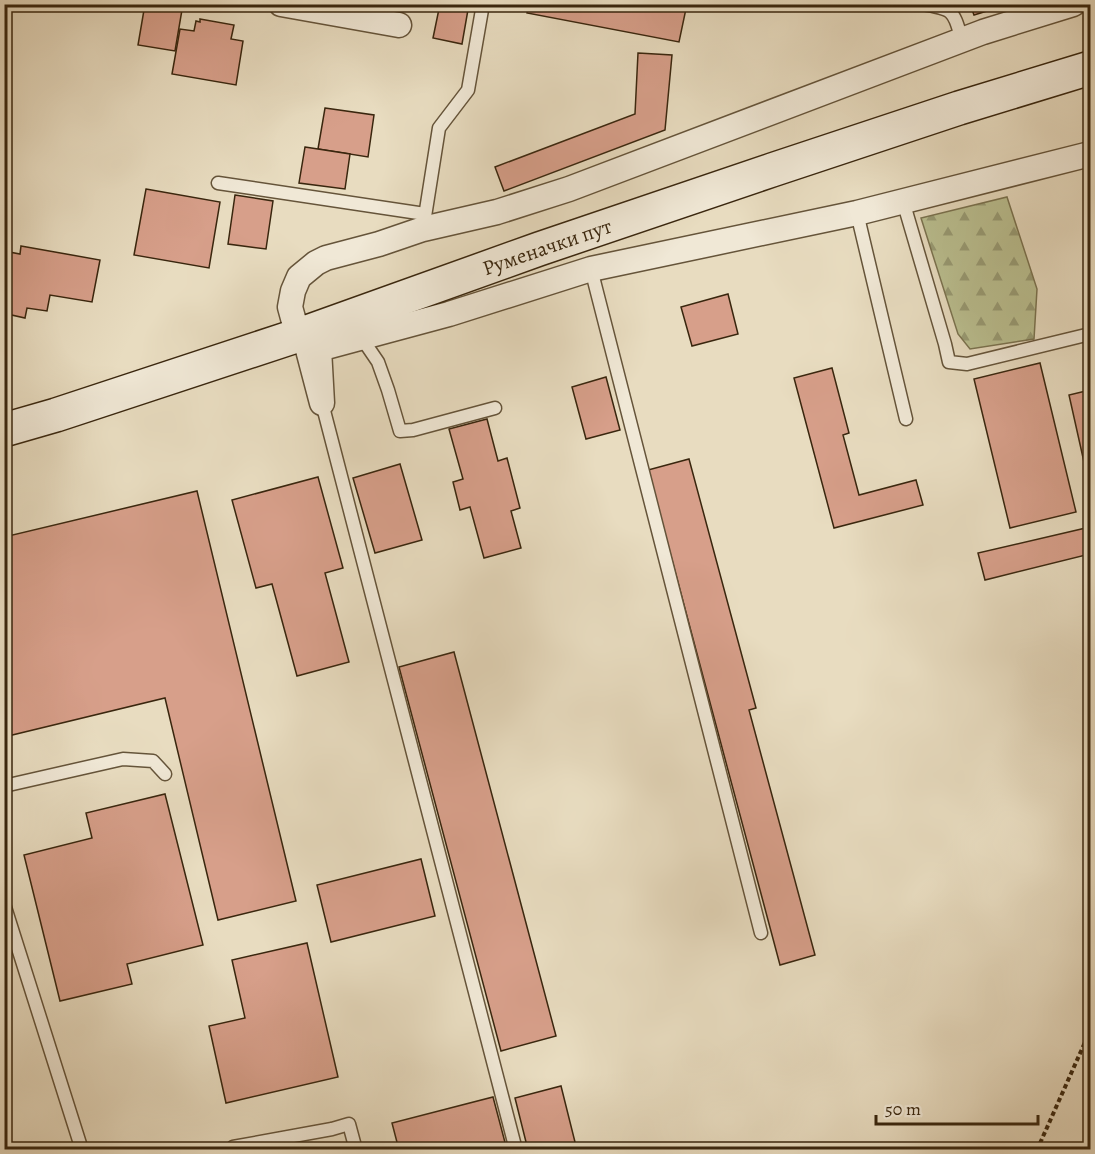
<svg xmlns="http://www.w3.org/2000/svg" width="1095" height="1154" font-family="Alegreya,serif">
<defs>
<pattern id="forest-firs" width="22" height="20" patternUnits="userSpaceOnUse" patternTransform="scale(1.5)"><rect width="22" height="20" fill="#babf90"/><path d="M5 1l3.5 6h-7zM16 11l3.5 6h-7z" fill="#989b74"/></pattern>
</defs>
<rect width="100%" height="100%" fill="#e8dcc0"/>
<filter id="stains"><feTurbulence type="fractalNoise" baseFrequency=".00333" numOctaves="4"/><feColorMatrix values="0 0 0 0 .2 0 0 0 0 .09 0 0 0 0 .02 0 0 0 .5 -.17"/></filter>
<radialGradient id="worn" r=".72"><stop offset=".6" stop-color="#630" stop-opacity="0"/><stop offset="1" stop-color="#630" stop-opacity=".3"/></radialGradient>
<polygon fill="url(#forest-firs)" stroke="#7a724f" stroke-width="1.5" points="1007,197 1037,289 1034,339 970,349 958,334 921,218"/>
<g fill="#d79f8a" stroke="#39260e" stroke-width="1.5">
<polygon points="145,4 183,4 175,51 138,45"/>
<polygon points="440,4 469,4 462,44 433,38"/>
<polygon points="529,4 687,4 679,42 527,13"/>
<polygon points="970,4 1002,4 1003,6 974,15"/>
<polygon points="200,19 234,25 231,39 243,41 236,85 172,74 180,29 194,31 196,21 200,22"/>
<polygon points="638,53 672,55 665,130 504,191 495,167 635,114"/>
<polygon points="325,108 374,115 368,157 318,149"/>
<polygon points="305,147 350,154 345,189 299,183"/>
<polygon points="146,189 220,202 209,268 134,255"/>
<polygon points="235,195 273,201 266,249 228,244"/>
<polygon points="21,246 100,260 92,302 50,295 47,311 27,308 25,318 7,314 6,320 4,320 4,251 20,254"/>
<polygon points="728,294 738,334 692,346 681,307"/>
<polygon points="1040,363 1076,512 1010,528 974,379"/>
<polygon points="832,368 849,433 843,435 859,495 916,480 923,505 834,528 794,378"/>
<polygon points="606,377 620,430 586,439 572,387"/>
<polygon points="1090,390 1090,489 1069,395"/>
<polygon points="487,419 498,461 507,458 520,508 511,511 521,548 484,558 470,507 460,510 453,482 463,479 449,429"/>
<polygon points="689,459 756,708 749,710 815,955 780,965 648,470"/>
<polygon points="400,464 422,540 375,553 353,478"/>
<polygon points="318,477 343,568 325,573 349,662 297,676 272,584 256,588 232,500"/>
<polygon points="197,491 296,901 218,920 165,698 4,737 4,537"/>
<polygon points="1090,527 1090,554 985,580 978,553"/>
<polygon points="454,652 556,1036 501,1051 399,667"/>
<polygon points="165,794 203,945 127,964 132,984 60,1001 24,855 92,838 86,813"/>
<polygon points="421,859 435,916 331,942 317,885"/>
<polygon points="307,943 338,1077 226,1103 209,1026 245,1018 232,960"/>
<polygon points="561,1086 577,1150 528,1150 515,1098"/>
<polygon points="493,1097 507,1150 399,1150 392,1123"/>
</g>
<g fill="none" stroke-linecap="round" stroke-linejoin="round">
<g stroke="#65543a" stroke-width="15">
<g id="lane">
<path d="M 922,4 C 954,9 953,10 962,40"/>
<polyline points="218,183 425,214"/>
<polyline points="903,201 945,344 949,362 967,364 1090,334"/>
<polyline points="857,213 906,419"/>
<polyline points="423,229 439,128 468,90 483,4"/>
<polyline points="591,269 761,933"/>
<polyline points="361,337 378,362 388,390 400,431 413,430 495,408"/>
<polyline points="322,403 516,1150"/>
<polyline points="4,786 123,759 153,761 165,774"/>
<polyline points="4,904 82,1150"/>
<polyline points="233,1150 233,1147 332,1129 349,1124 356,1150"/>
</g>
</g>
<g stroke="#65543a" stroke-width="27">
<g id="street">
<polyline points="281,4 399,25"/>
<polyline points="1073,4 983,32 569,189 497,212 423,229 379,244 326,258 316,263 299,277 293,291 290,307 293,318 299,335 307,346 322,403 319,349 449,314 591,269 857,213 1090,154"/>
</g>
</g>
<g stroke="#39260e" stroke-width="36">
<polyline id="secondary" points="4,430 56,415 299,335 539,249 772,170 959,108 1090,68"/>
</g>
<polyline stroke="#39260e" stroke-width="4" stroke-dasharray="4.5 3" stroke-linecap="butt" points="1037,1150 1090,1031"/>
<use href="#lane" stroke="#f0e8d6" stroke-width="12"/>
<use href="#street" stroke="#f0e8d6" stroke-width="24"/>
<use href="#secondary" stroke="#f0e8d6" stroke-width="33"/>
</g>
<g text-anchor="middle" stroke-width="5" stroke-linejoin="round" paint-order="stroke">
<g font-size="21" fill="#39260e" stroke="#f0e8d6">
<text transform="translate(547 247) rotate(-19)" y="7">Руменачки пут</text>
</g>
</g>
<rect width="1095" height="1154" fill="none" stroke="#e8dcc0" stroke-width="24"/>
<rect x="6" y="6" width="1083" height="1142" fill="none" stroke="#39260e" stroke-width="3"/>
<rect x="12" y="12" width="1071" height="1130" fill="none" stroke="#39260e" stroke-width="1.5"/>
<path d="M876 1115v9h162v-9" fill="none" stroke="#39260e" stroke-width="3"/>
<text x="885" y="1115" font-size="18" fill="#39260e" stroke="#f0e8d6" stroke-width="4.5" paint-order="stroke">50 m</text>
<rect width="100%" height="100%" filter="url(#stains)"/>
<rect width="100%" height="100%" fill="url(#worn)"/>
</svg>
